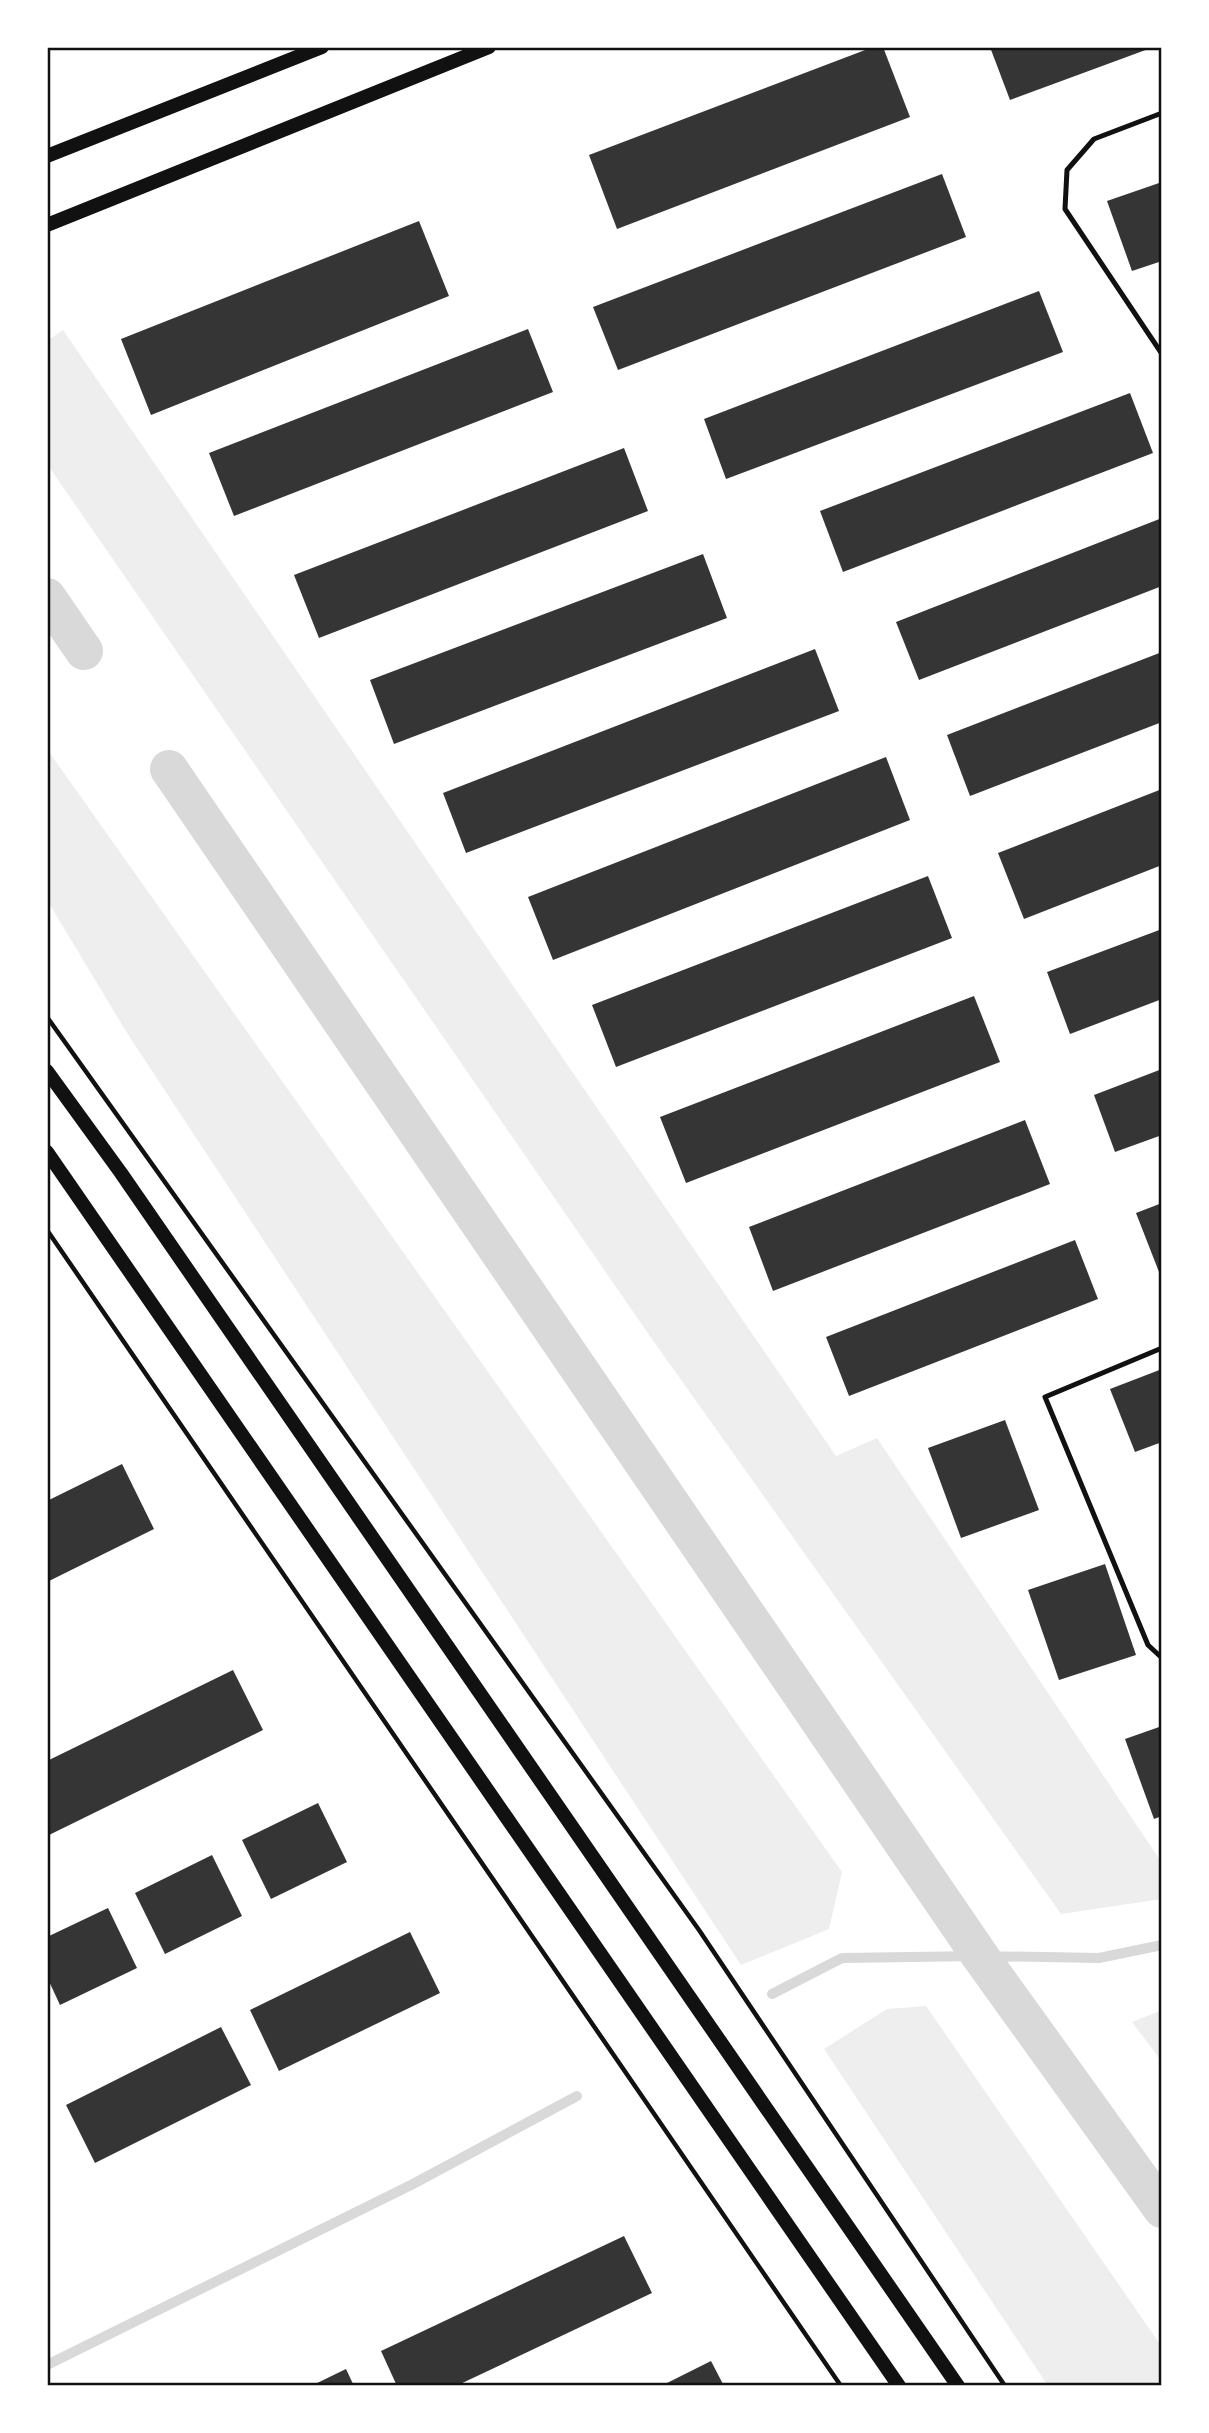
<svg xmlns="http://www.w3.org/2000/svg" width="1209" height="2433" font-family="Overpass,sans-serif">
<rect width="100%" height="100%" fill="#fff"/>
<g fill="#eee">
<polygon points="63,330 836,1456 877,1438 1162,1863 1162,1899 1061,1914 654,1342 47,464 47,341"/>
<polygon points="47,749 842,1872 829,1929 741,1965 127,1033 47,900"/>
<polygon points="926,2006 1162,2347 1162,2386 1048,2386 824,2049 887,2009"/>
<polygon points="1162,2010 1162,2062 1132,2022"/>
</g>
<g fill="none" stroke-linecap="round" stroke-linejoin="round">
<g stroke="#d9d9d9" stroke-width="10">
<polyline points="772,1994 842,1958 980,1956 1099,1958 1162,1945"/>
<polyline points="47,2365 413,2184 577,2096"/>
</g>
<g stroke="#d9d9d9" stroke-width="38">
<polyline points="47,597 84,651"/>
<polyline points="169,769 980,1956 1162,2209"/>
</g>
</g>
<g fill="#353535">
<polygon points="873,47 883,47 910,117 617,229 589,155"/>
<polygon points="990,47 1150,47 1151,48 1010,100"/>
<polygon points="942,174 966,237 618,370 593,307"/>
<polygon points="1162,182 1162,261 1132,271 1107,201"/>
<polygon points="419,221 449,296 151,415 121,339"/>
<polygon points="1039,291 1063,352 726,479 704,419"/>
<polygon points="528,329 553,392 234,516 209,453"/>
<polygon points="1130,393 1153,453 843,572 820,511"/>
<polygon points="624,448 648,511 319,638 294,575"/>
<polygon points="1162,518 1162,586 919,680 896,622"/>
<polygon points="703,554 727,618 394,744 370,680"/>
<polygon points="815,649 839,711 466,853 443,793"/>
<polygon points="1162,652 1162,722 970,796 947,735"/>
<polygon points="886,757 910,820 553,960 528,897"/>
<polygon points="1162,789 1162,865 1024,919 998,853"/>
<polygon points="928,876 952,938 616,1067 592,1005"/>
<polygon points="1162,929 1162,999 1070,1034 1047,972"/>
<polygon points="974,996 1000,1062 686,1183 660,1117"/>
<polygon points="1162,1069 1162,1135 1115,1152 1094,1095"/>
<polygon points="1025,1120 1050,1184 773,1291 749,1227"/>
<polygon points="1162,1203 1162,1271 1159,1272 1136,1213"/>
<polygon points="1075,1240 1098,1299 849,1396 826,1337"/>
<polygon points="1162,1369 1162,1442 1135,1452 1110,1389"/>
<polygon points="1005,1420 1039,1510 961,1538 928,1448"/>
<polygon points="122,1464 154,1529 47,1582 47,1501"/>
<polygon points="1105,1564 1136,1655 1059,1680 1028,1590"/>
<polygon points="233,1670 263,1730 47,1836 47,1761"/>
<polygon points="1162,1726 1162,1816 1154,1819 1125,1739"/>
<polygon points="318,1803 347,1862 271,1899 242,1840"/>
<polygon points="212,1855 242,1916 165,1954 135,1893"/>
<polygon points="108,1908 137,1968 60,2005 47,1977 47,1937"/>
<polygon points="410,1932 440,1993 279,2071 250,2010"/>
<polygon points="221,2027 251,2085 95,2163 66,2105"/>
<polygon points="624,2236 652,2293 456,2386 397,2386 381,2351"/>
<polygon points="711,2361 724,2386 661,2386"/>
<polygon points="346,2369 354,2386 311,2386"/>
</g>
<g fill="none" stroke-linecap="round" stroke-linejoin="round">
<g stroke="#111" stroke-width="4.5">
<polyline points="47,1017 699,1930 1005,2386"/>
<polyline points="47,1230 841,2386"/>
</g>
<g stroke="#111" stroke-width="5">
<polyline points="1162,113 1094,139 1067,170 1065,209 1162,354"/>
<polyline points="1162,1348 1045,1397 1148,1645 1162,1658"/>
</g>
<g stroke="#111" stroke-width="14">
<polyline points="47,156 322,47"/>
<polyline points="47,225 489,47"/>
<polyline points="47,1071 121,1173 958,2386"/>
<polyline points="47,1152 899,2386"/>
</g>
</g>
<rect width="1209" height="2433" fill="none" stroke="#ffffff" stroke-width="98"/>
<rect x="49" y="49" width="1111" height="2335" fill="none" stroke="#111" stroke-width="2.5"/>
</svg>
